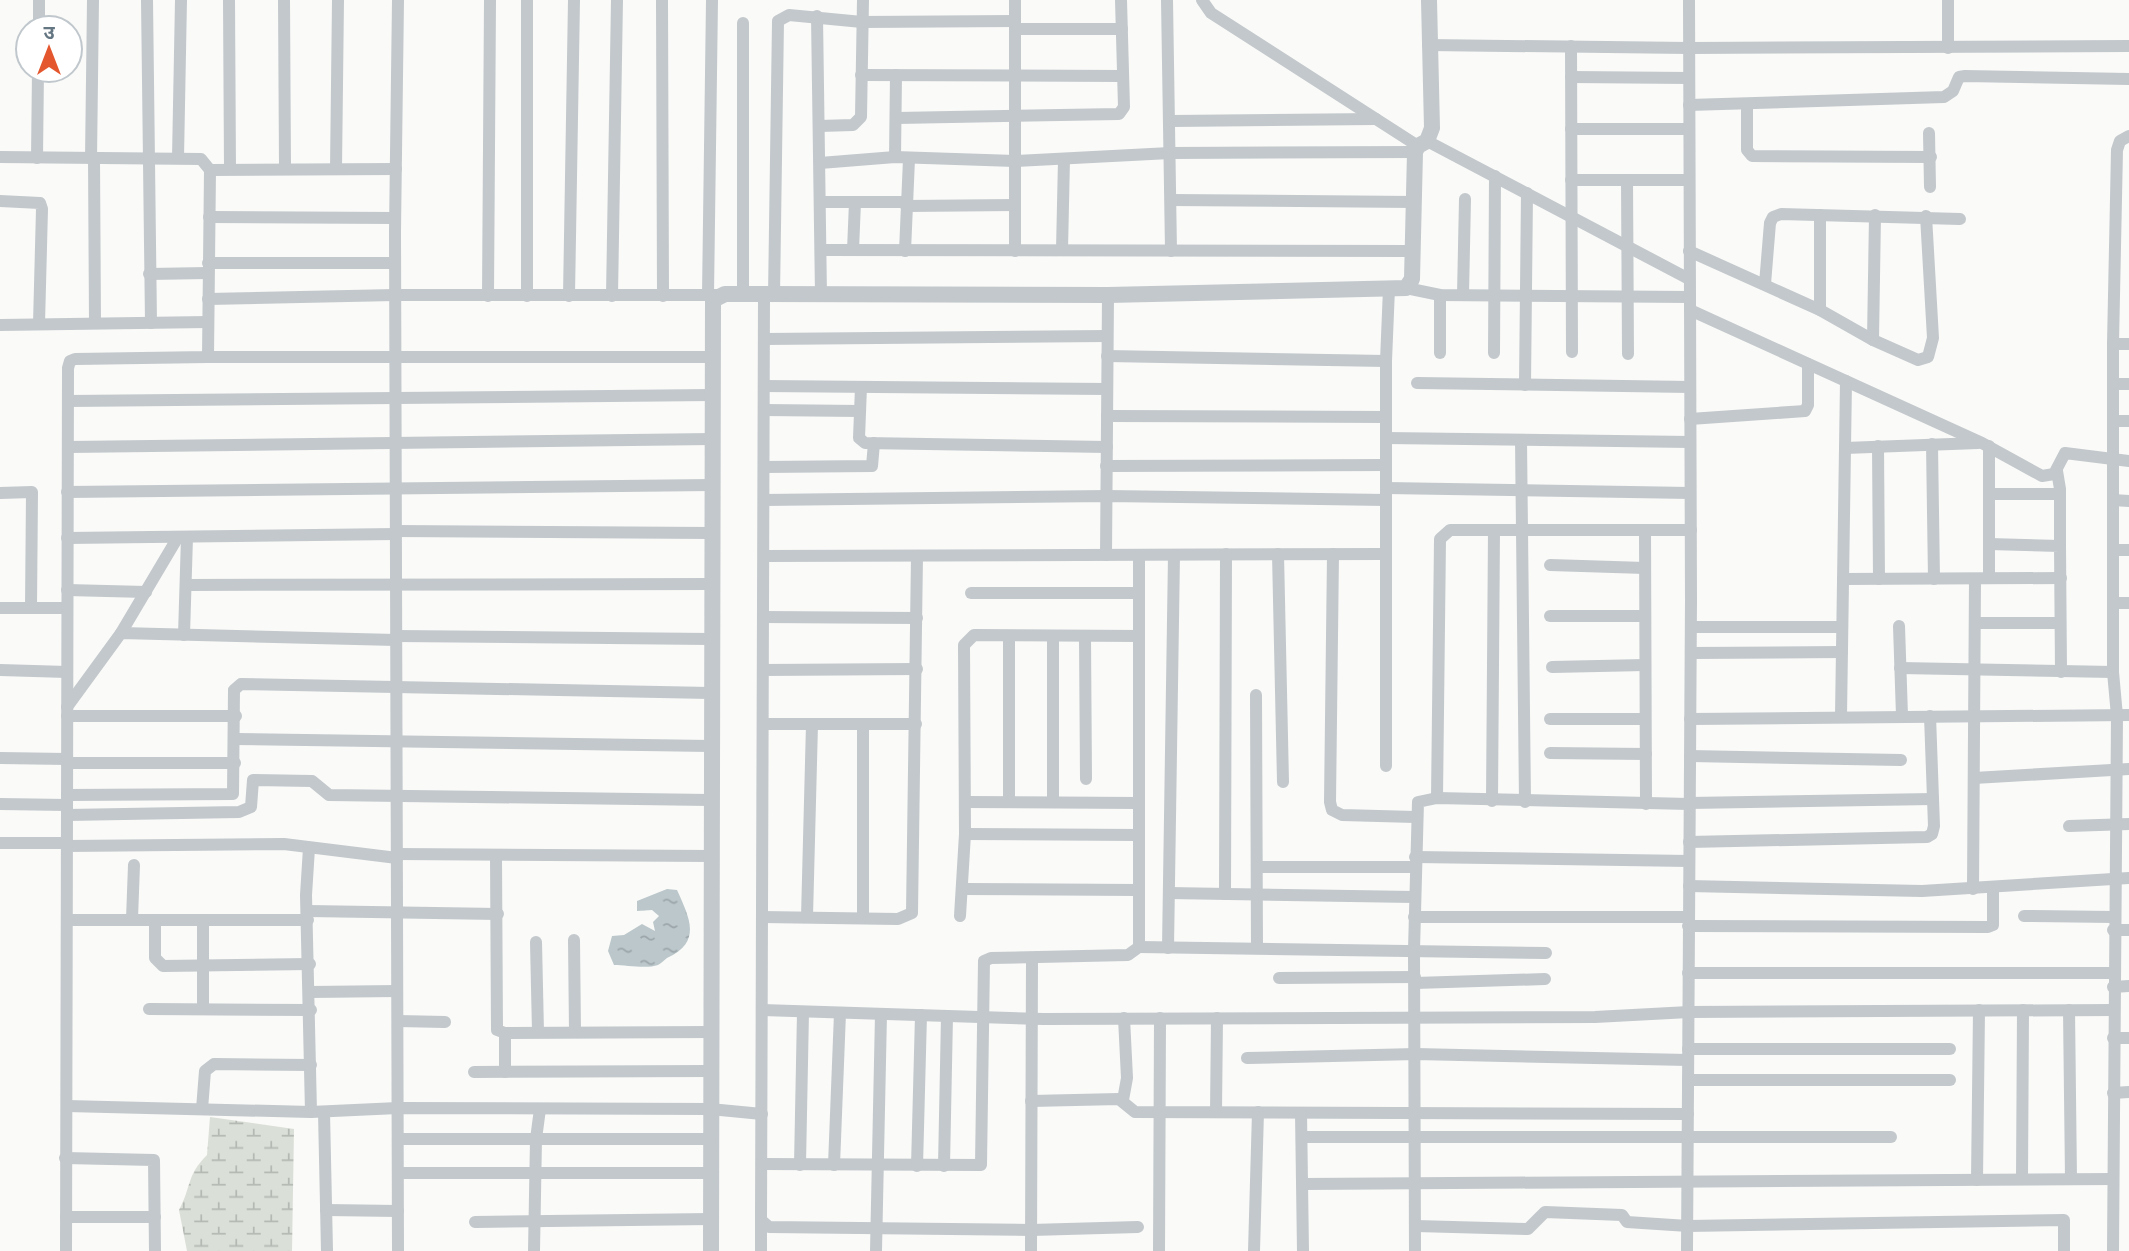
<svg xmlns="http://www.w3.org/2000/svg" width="2129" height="1251" font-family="'DM Sans','Noto Sans Devanagari',sans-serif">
<defs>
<pattern id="wetland-marsh" width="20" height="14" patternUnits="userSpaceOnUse" patternTransform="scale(1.75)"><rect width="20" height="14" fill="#dadfd7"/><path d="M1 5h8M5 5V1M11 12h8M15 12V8" fill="none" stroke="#b4b9b4"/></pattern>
<pattern id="water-ripples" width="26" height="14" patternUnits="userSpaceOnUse" patternTransform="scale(1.75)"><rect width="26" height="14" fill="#bbc7cb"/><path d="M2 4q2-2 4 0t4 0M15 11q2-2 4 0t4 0" fill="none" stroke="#9ca6aa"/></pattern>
</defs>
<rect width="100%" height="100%" fill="#fafaf8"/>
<path fill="url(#wetland-marsh)" d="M 210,1117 L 294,1129 L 292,1251 L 187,1251 L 179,1210 C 192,1186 186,1176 207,1155 Z"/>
<path fill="url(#water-ripples)" d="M 667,889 L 677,890 C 690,919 702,942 667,958 C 664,960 662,963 658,965 C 647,969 626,965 614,965 L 608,951 L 612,936 L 624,935 L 642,924 L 655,931 L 653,922 L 659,916 L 652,910 L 637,911 L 637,901 Z"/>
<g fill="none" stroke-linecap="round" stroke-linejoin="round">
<g stroke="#c3c8cc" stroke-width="12">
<polyline points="39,0 39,28"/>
<polyline points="147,0 151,323"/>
<polyline points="229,0 230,169"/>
<polyline points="284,0 285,167"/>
<polyline points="527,0 527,296"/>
<polyline points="662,0 663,296"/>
<polyline points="1015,0 1015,251"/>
<polyline points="1167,0 1171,251"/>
<polyline points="1202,0 1211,13 1418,146"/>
<polyline points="817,16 821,296"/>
<polyline points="743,23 743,294"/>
<polyline points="1015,29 1122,29"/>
<polyline points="1428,45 1689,48 2129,46"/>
<polyline points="1571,46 1572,352"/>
<polyline points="1948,48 1948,0"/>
<polyline points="861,75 1122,76"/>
<polyline points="1571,77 1689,78"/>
<polyline points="1747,104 1747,150 1752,156 1931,157"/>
<polyline points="1689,105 1944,97 1953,91 1959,77 1965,76 2129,79"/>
<polyline points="897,118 1119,114 1124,107 1121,0"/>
<polyline points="1171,121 1376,119"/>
<polyline points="819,126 853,125 861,117 863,0"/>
<polyline points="1571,129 1689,129"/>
<polyline points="1929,133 1930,187"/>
<polyline points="1427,141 1689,279"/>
<polyline points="0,157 201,159 210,170 396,169"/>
<polyline points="895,157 896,75"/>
<polyline points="37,158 38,70"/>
<polyline points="178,158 181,0"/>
<polyline points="91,159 93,0"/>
<polyline points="94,159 95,323"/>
<polyline points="820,163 895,157 1015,161 1170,153 1415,152"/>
<polyline points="336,169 338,0"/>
<polyline points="1571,180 1689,180"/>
<polyline points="1627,180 1628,354"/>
<polyline points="1171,200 1414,202"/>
<polyline points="0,201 40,203 42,209 39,324"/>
<polyline points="820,202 906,202"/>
<polyline points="906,206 1015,205"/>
<polyline points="1820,215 1820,310"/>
<polyline points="209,217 395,218"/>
<polyline points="821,250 1412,251"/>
<polyline points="853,250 855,202"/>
<polyline points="1062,250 1064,159"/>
<polyline points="905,251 909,159"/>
<polyline points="1689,251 1820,310 1873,340 1918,360 1928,357 1933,338 1926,216"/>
<polyline points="208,263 395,263"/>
<polyline points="149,274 208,273"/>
<polyline points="1765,284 1770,223 1773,217 1781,214 1960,219"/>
<polyline points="1406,288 1440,295 1689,297"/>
<polyline points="708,295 712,0"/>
<polyline points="1440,295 1440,353"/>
<polyline points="1463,295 1465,199"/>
<polyline points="488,296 490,0"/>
<polyline points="569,296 574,0"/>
<polyline points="612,296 617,0"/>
<polyline points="764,296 761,1220 769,1227 1031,1230 1138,1227"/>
<polyline points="774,296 778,21 789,15 862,22 1015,21"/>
<polyline points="208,299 395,295 717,295"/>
<polyline points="1690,310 1982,443 2042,476 2054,474 2065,453 2129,461"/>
<polyline points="0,325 208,322"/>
<polyline points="764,339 1107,336"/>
<polyline points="1873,340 1875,215"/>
<polyline points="2113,344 2129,344"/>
<polyline points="1494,353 1495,176"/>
<polyline points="1107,356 1386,361"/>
<polyline points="208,357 712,357"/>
<polyline points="1417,383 1690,387"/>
<polyline points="2113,384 2129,384"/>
<polyline points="1525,385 1527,193"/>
<polyline points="764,386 1107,389"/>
<polyline points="861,387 859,438 865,443 1107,447"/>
<polyline points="68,401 712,395"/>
<polyline points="764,410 860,411"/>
<polyline points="1107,416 1386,417"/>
<polyline points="1690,419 1805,411 1808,405 1808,364"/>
<polyline points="2113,421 2129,421"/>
<polyline points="1386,438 1690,442"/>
<polyline points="1521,440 1525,802"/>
<polyline points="1932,444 1934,579"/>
<polyline points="1878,446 1879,579"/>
<polyline points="1989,446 1989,578"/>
<polyline points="68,447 712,439"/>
<polyline points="1845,448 1978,443"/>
<polyline points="1106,466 1386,465"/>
<polyline points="764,467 872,466 874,443"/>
<polyline points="2057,471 2060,489 2060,546"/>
<polyline points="1386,488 1690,493"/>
<polyline points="67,492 711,485"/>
<polyline points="0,493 32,492 31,608"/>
<polyline points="1989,494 2060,494"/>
<polyline points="764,500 1107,496 1386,500"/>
<polyline points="2113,500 2129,501"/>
<polyline points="396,531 711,533"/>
<polyline points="1645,531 1646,804"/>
<polyline points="67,538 396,534"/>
<polyline points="1989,544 2060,546 2061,672"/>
<polyline points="2113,550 2129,550"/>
<polyline points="1278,554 1283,782"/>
<polyline points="1333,554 1330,802 1332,810 1342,815 1415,817"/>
<polyline points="1106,555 1108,295"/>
<polyline points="764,556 1386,554"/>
<polyline points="1550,565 1645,568"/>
<polyline points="1843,579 2061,578"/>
<polyline points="186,585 711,584"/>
<polyline points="67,590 146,592"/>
<polyline points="971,593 1139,593"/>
<polyline points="2114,603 2129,603"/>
<polyline points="0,608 67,608"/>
<polyline points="1550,616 1645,616"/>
<polyline points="763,617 917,618"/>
<polyline points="1975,623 2060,623"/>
<polyline points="1899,626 1902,716"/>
<polyline points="1691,627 1842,627"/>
<polyline points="121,633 178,537"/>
<polyline points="184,635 187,537"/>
<polyline points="396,636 710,639"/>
<polyline points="1009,636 1009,802"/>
<polyline points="1085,637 1086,779"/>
<polyline points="1691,653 1842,652"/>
<polyline points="1552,667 1645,665"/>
<polyline points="1900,668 2113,672"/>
<polyline points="0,670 67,672"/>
<polyline points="763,670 917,669"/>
<polyline points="1256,695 1257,948"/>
<polyline points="67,707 121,633 396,640"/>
<polyline points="67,716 236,716"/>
<polyline points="1841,716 1846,381"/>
<polyline points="1550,719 1645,719"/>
<polyline points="1690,719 2129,715"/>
<polyline points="763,724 916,724"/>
<polyline points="863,724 863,918"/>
<polyline points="236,739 710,746"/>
<polyline points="1550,753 1646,754"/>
<polyline points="1690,756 1901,760"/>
<polyline points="0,758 67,759"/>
<polyline points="67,763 235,763"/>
<polyline points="1386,766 1386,361 1389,288"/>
<polyline points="1974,778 2129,769"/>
<polyline points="67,795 233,794 234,690 241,684 710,693"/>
<polyline points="1437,798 1440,539 1450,530 1691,530"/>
<polyline points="1492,801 1494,530"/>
<polyline points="966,802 1138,803"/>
<polyline points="1053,802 1053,637"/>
<polyline points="1689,803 1933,799"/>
<polyline points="0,804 67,805"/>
<polyline points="67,815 239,812 251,807 253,780 312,781 329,795 710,800"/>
<polyline points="2069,826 2129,824"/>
<polyline points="965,834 1138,835"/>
<polyline points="1689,842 1927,837 1932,834 1934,826 1930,716"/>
<polyline points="0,843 67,843"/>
<polyline points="67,846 284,844 397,858"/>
<polyline points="309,848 306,895 311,1112"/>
<polyline points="397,854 710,856"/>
<polyline points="496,856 497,1030 505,1033 711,1032"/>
<polyline points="1415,857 1689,861"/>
<polyline points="1257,867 1415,867"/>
<polyline points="1689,886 1922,891 2129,878"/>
<polyline points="963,889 1137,890"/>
<polyline points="1973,889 1975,579"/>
<polyline points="1169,893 1414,897"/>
<polyline points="1225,894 1226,554"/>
<polyline points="308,911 498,914"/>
<polyline points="960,916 965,834 964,645 974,635 1139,636"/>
<polyline points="2024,916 2114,917"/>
<polyline points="762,917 898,919 912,913 917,556"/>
<polyline points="807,917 812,724"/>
<polyline points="1414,917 1688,917"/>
<polyline points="132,919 134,865"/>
<polyline points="67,920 308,920"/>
<polyline points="155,920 155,958 163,966 310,964"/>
<polyline points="1688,926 1988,927 1993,925 1993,889"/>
<polyline points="2113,930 2129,930"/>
<polyline points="574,940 575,1032"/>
<polyline points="536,942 538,1032"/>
<polyline points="1139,947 1546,953"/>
<polyline points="1168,948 1174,555"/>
<polyline points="1688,973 2113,973"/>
<polyline points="1279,978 1415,977"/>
<polyline points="1415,983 1545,979"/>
<polyline points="2113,987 2129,986"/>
<polyline points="310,992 397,991"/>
<polyline points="149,1009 311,1010"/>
<polyline points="203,1009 203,920"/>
<polyline points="762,1010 1043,1019 1595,1017 1689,1012 2113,1010"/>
<polyline points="2069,1010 2071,1179"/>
<polyline points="398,1021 445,1022"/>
<polyline points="505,1033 505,1072"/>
<polyline points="2113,1038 2129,1038"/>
<polyline points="1688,1049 1950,1049"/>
<polyline points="1247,1058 1416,1054 1688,1060"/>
<polyline points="474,1072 711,1071"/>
<polyline points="1688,1080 1950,1080"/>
<polyline points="2113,1093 2129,1092"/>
<polyline points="1123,1100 1127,1078 1124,1018"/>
<polyline points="1031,1101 1119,1099 1135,1112 1688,1114"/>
<polyline points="67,1106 311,1112 398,1108 710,1109 762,1114"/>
<polyline points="202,1109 205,1071 214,1064 311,1065"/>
<polyline points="324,1112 327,1251"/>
<polyline points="1216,1112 1217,1018"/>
<polyline points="1301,1113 1303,1251"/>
<polyline points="1302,1137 1891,1137"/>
<polyline points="398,1139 710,1139"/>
<polyline points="65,1158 154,1160 155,1251"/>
<polyline points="762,1164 981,1165 984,961 991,958 1128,955 1139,947 1139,555"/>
<polyline points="800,1165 803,1012"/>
<polyline points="834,1165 840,1013"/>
<polyline points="917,1166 921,1015"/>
<polyline points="944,1166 947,1016"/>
<polyline points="398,1173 710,1173"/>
<polyline points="2022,1179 2023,1010"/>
<polyline points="1977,1180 1979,1010"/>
<polyline points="1303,1184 2113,1179"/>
<polyline points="326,1210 398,1211"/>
<polyline points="66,1217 155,1217"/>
<polyline points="761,1220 761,1251"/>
<polyline points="475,1222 711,1219"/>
<polyline points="1416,1226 1528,1229 1545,1212 1622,1215 1627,1222 1688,1226 2064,1220 2064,1251"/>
<polyline points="66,1251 68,368 70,361 75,359 208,357 210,170"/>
<polyline points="398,1251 395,231 398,0"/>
<polyline points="534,1251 536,1139 540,1109"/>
<polyline points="876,1251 881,1014"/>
<polyline points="1031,1251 1032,958"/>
<polyline points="1159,1251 1160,1018"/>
<polyline points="1254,1251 1258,1112"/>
<polyline points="1415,1251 1414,950 1418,802 1437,798 1689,804"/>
<polyline points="1687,1251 1691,600 1689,0"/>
<polyline points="2113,1251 2117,716 2113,672 2113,344 2117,150 2120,141 2129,136"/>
</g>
<polyline stroke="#c3c8cc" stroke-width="16" points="711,1251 713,300 725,294 1108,295 1406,288 1412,279 1415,152 1418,146 1427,141 1432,128 1429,0"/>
</g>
<g transform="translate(49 49)"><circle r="33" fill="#ffffff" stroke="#c1c8cd" stroke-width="2"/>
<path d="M0-5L12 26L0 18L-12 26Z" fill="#e4572e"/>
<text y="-10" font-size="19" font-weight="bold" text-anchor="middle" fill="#657683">उ</text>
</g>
</svg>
